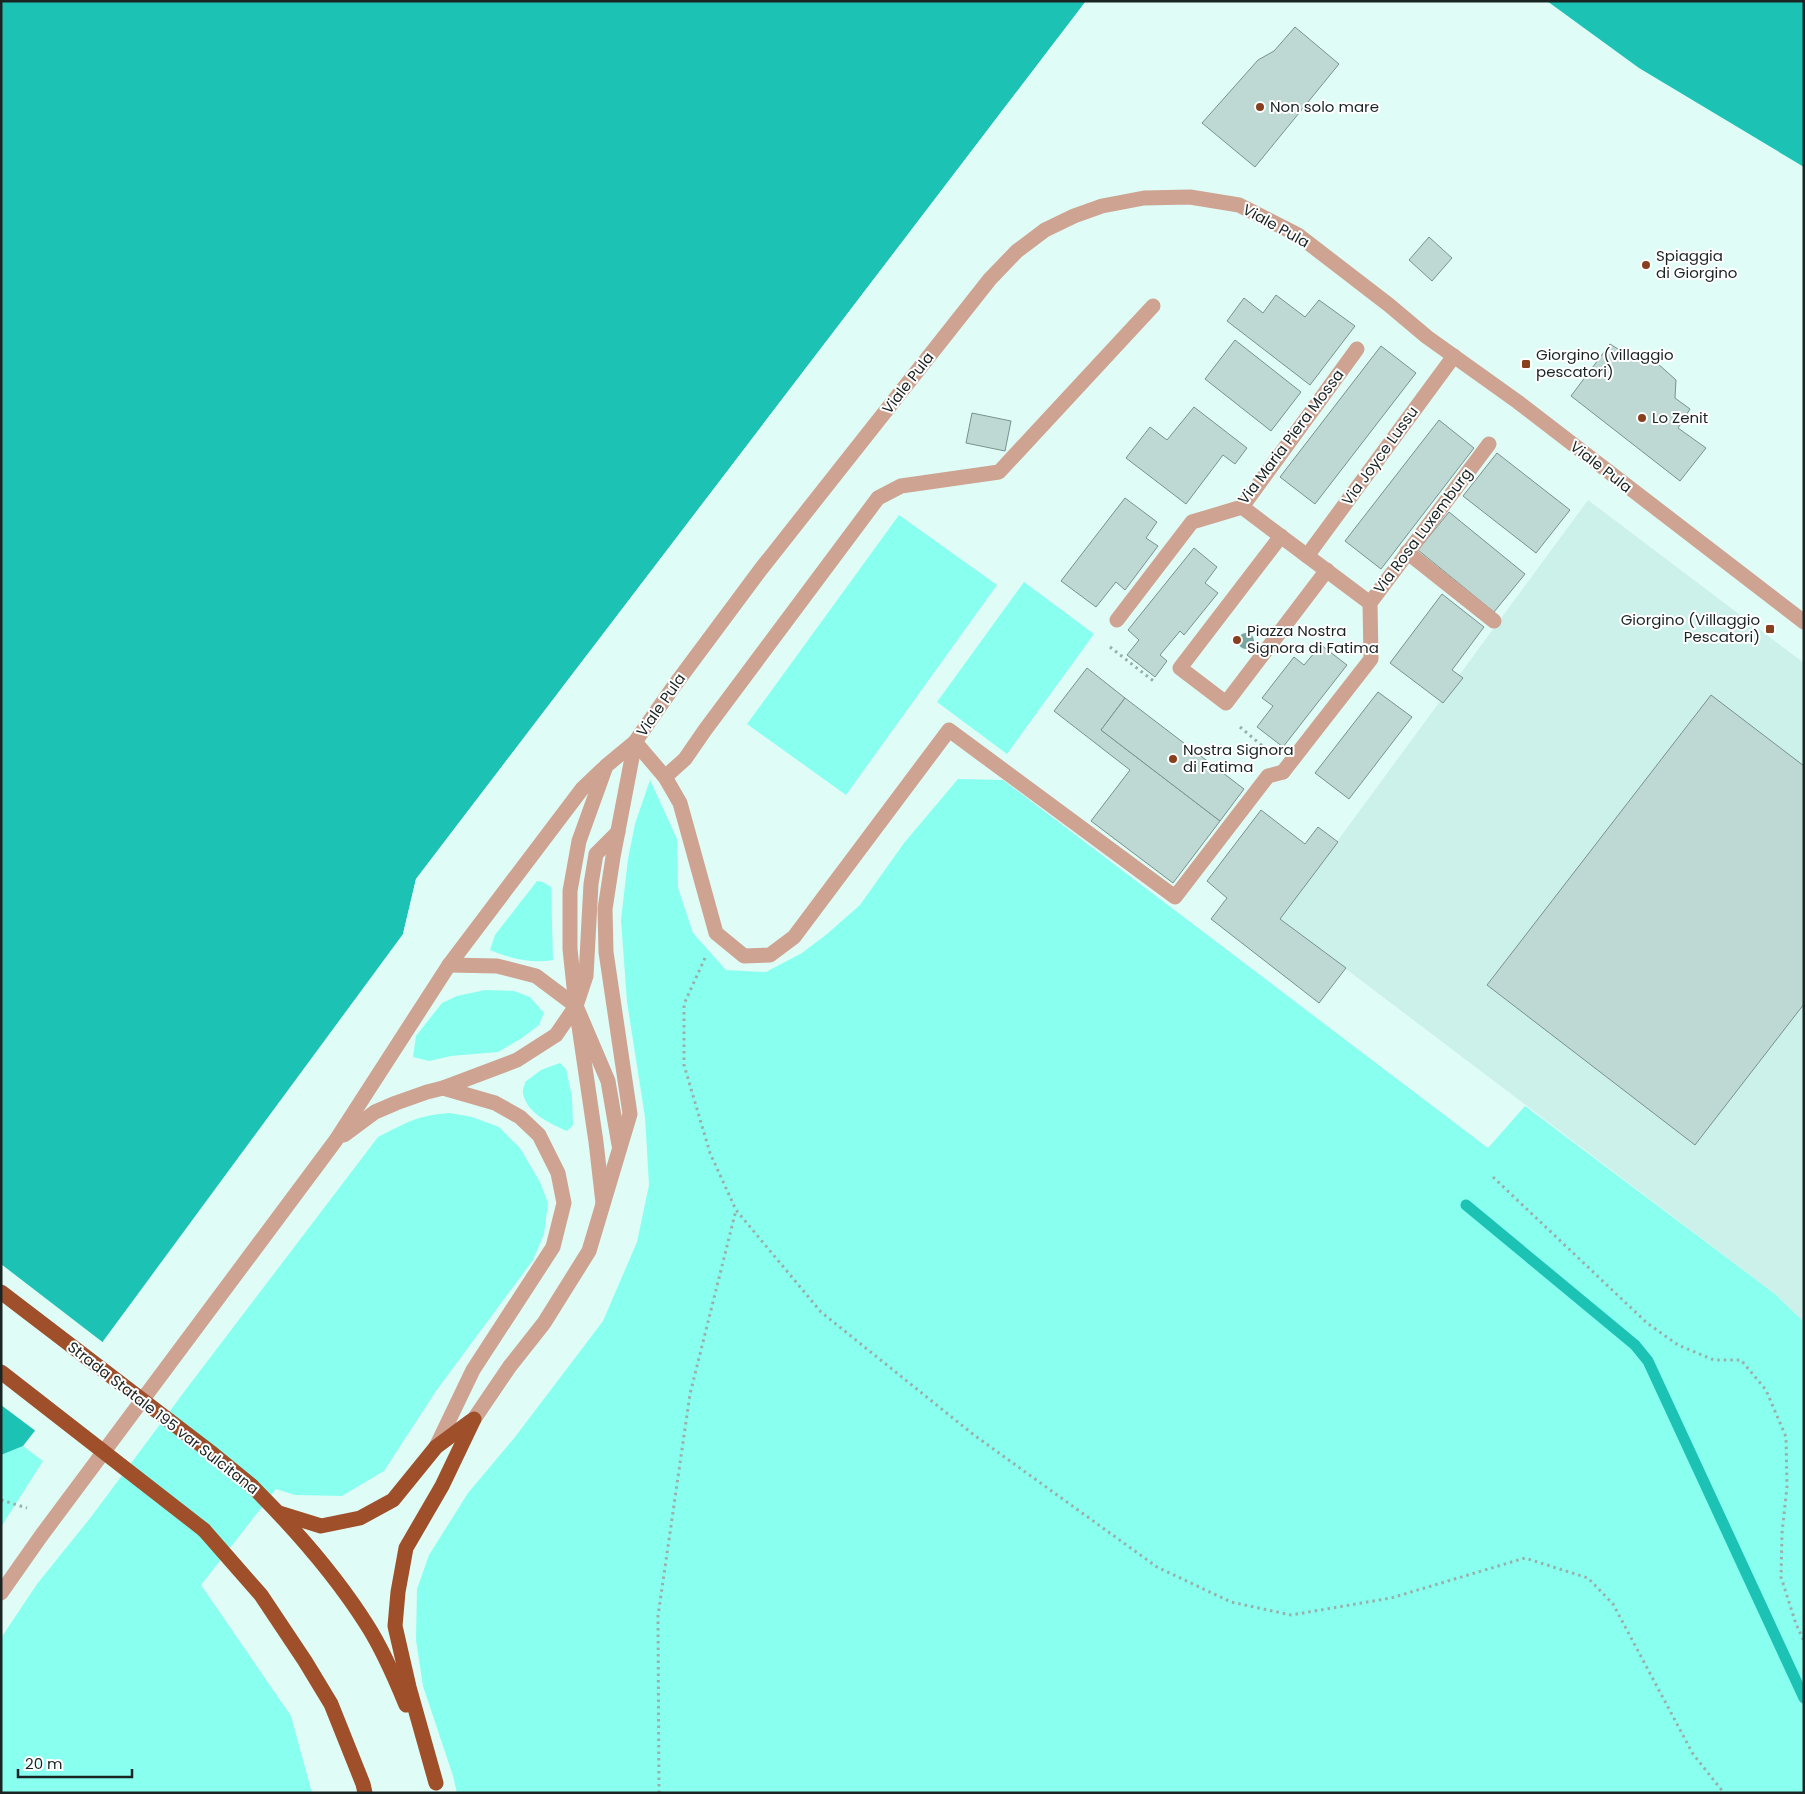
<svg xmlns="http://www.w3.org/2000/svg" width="1805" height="1794" font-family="Poppins,sans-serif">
<rect width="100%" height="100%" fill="#e0fcf7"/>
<polygon fill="#ccf1eb" points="1588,500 1804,663 1804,1322 1775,1294 1280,919"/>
<g fill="#89fff0">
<polygon points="899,515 997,585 846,795 747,724"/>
<polygon points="1024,582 1094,634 1007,754 937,702"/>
<polygon points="958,779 1003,780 1488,1148 1525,1106 1775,1294 1804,1322 1804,1793 457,1793 453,1776 423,1686 416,1640 417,1589 429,1555 468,1493 515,1437 603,1321 637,1242 649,1185 645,1117 627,1002 621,920 628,859 635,824 650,780 677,839 678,888 693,933 726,970 766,972 802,953 827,934 860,905 904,843"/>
<path d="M 537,881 L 543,882 L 551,887 L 553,960 C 532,964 509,958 490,950 L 495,935 Z"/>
<polygon points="485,990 514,991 530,997 544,1013 539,1025 522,1038 498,1052 451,1056 429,1061 413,1057 416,1036 442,1003 457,996"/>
<path d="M 560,1063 L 566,1069 L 572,1097 L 573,1125 L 567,1131 C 551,1124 526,1113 523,1093 C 522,1090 525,1085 525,1082 L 541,1070 Z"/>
<path d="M 450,1113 L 472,1117 L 499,1127 L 520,1148 L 540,1182 L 548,1203 L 544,1234 L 533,1260 L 436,1391 L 384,1471 L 342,1496 L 295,1495 L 276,1489 L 201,1585 L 291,1716 L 312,1793 L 1,1793 L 1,1638 L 37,1584 L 91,1517 L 187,1388 L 378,1137 C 406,1123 417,1115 450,1113 Z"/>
<polygon points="23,1446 43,1461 1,1527 1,1455"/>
</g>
<g fill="#1cc3b4">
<polygon points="1,1 1086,1 416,879 403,934 73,1382 23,1446 1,1455"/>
<polygon points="1547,1 1804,1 1804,167 1639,68"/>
</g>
<g fill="#e0fcf7">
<polygon points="1086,1 1088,1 1088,3 419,880 407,929 403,934 416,879"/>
<polygon points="1,1264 105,1344 37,1432 1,1405"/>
</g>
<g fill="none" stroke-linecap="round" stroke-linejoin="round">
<polyline stroke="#1cc3b4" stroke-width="11" points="1466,1205 1635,1345 1648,1361 1804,1698"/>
</g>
<g fill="#bed9d4" stroke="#79928e">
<polygon points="1295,27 1339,64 1255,167 1202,123 1258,60 1274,51"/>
<polygon points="1429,237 1452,258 1432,281 1409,260"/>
<polygon points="1276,295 1305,317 1319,300 1355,326 1310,385 1227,321 1244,298 1263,313"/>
<polygon points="1235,340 1301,392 1271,431 1205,379"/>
<polygon points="1610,344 1626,354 1647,354 1676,380 1675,398 1690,409 1678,428 1706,448 1680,481 1571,396"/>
<polygon points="1381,346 1416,373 1315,504 1280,477"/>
<polygon points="1194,407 1247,448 1235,464 1223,455 1186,504 1126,458 1150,427 1167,440"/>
<polygon points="972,413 1011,421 1005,451 966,443"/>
<polygon points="1439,420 1474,448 1381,569 1345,541"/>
<polygon points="1497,453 1570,510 1536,553 1463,496"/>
<polygon points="1125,498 1157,522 1146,538 1158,546 1125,590 1116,582 1096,607 1061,581"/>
<polygon points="1449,512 1525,574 1494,612 1418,550"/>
<polygon points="1194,548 1217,567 1205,583 1218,593 1184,635 1180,631 1160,655 1167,661 1155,677 1127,655 1139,640 1128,630"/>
<polygon points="1442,594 1484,627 1452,670 1463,678 1443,703 1390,663"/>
<polygon points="1321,645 1347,665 1283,747 1257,727 1273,706 1262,698 1294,657 1304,665"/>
<polygon points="1087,668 1125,698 1101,730 1220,821 1173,883 1091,821 1130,770 1054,711"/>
<polygon points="1378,692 1412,717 1349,799 1315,773"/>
<polygon points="1711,695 1804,766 1804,1004 1695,1145 1487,985"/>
<polygon points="1125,698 1244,789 1220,821 1101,730"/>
<polygon points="1261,810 1305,844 1318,827 1338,842 1280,919 1346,968 1319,1003 1211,919 1227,898 1207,881"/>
</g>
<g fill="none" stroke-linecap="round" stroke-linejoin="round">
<g stroke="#99afab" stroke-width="3" stroke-dasharray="2.5 4" stroke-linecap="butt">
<polyline points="1110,647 1156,683"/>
<polyline points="1240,727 1266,749"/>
<polyline points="705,958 684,1004 684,1065 710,1153 736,1210 821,1312 974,1435 1157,1567 1231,1602 1291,1615 1391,1598 1525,1558 1588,1578 1613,1604 1693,1754 1724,1793"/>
<polyline points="1493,1177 1647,1323 1678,1345 1714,1360 1741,1360 1766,1390 1786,1437 1787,1487 1782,1533 1781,1577 1796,1624 1804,1641"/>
<polyline points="1,1500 27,1508"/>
<polyline points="659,1793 658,1616 690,1394 736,1210"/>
</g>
<g stroke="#cea392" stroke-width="15">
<polyline points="635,742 665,777 680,803 716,933 744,956 770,955 794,937 949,730 1175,897 1268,776 1283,772"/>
<polyline points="665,777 685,759 705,730 878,498 901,486 999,472 1153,306"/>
</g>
<g stroke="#cea392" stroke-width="15">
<polyline points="1242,507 1370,603"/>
<polyline points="1281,536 1180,668 1226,703 1327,570"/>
<polyline points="1407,552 1494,621"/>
<polyline points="1307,556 1454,356"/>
<polyline points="1117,620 1192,522 1242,507 1357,349"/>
<polyline points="1283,772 1371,659 1370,603 1489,444"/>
</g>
<g stroke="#cea392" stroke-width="15">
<polyline points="449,965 497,966 536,976 576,1006 608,1081 619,1145"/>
<polyline points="344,1135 375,1112 396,1103 427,1092 443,1088 517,1060 556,1035 576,1006 586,976 591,884 596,854 618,832"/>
<polyline points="603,1203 596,1142 576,1006 570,949 570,891 579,841 606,766 635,742 674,686 761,569 990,279 1017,251 1045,230 1074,216 1102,206 1144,198 1190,197 1239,205 1298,235 1389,305 1427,337 1518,402 1804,622"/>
<polyline points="474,1419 510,1366 544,1323 589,1251 630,1114 606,952 605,909 613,857 635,742"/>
<polyline points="436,1447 473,1370 553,1247 564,1203 558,1173 539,1135 520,1117 495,1103 443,1088"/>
<polyline points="1,1593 41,1536 336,1140 449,965 582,789 603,769"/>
</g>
<g stroke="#9f502a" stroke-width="15">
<path d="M 252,1486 C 293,1527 336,1576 367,1625 C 383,1650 395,1678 406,1705"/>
<polyline points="279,1513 321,1526 360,1518 393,1500 436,1447 471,1421"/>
<polyline points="204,1530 261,1595 305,1661 331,1704 363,1784 365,1793"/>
<polyline points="436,1783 409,1687 395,1626 398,1592 406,1548 442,1486 474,1419"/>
</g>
<g stroke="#9f502a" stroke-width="15">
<polyline points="1,1292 213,1454 252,1486"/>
<polyline points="1,1372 204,1530"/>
</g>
</g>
<circle fill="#79a6a1" cx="1246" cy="641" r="8"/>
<g fill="#873f1e" stroke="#fff" stroke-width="2">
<circle cx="1260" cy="107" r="5"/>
<circle cx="1646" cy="265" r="5"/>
<rect x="1521" y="359" width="10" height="10" rx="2.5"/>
<circle cx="1642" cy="418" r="5"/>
<rect x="1765" y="624" width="10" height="10" rx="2.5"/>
<circle cx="1237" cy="640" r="5"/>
<circle cx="1173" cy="759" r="5"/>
</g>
<g text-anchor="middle" stroke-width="4" stroke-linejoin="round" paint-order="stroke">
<g font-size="15" fill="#1a2423" stroke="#fff" text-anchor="start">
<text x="1270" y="112">Non solo mare</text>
<text x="1656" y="261">Spiaggia<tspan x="1656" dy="17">di Giorgino</tspan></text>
<text x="1536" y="360">Giorgino (villaggio<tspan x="1536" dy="17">pescatori)</tspan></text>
<text x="1652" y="423">Lo Zenit</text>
<text x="1760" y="625" text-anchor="end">Giorgino (Villaggio<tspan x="1760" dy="17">Pescatori)</tspan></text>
<text x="1247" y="636">Piazza Nostra<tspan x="1247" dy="17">Signora di Fatima</tspan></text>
<text x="1183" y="755">Nostra Signora<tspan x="1183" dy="17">di Fatima</tspan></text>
</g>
<g font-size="15" fill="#1a2423" stroke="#fff">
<text transform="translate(1276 226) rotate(29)" y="5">Viale Pula</text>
<text transform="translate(908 383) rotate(-52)" y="5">Viale Pula</text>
<text transform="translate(1291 437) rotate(-53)" y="5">Via Maria Piera Mossa</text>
<text transform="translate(1380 456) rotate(-54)" y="5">Via Joyce Lussu</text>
<text transform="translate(1601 467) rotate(38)" y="5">Viale Pula</text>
<text transform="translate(1423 531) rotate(-53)" y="5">Via Rosa Luxemburg</text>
<text transform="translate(661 705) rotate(-55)" y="5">Viale Pula</text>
<text transform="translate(163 1418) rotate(38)" y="5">Strada Statale 195 var Sulcitana</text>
</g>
</g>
<rect width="1805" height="1794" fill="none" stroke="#1a2423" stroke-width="5"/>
<path d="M18 1769v8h114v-8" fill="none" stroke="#1a2423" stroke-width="2.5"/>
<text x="25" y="1769" font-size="15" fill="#1a2423" stroke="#ffffff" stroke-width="4" paint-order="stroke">20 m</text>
</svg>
